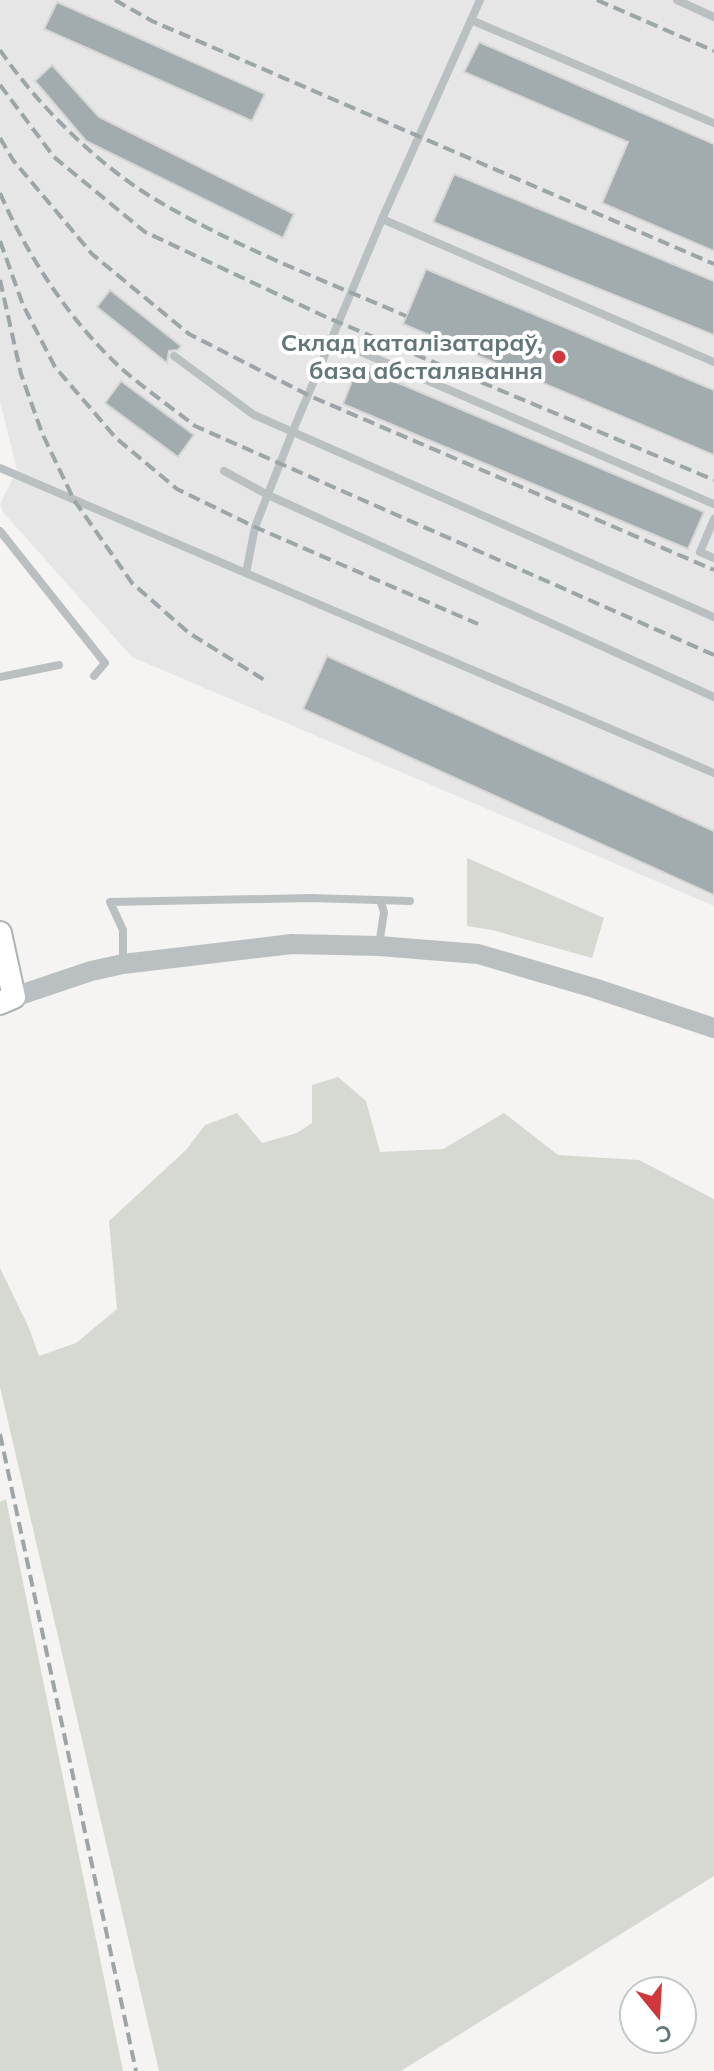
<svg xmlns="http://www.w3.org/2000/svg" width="714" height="2071" font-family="Mulish,sans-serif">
<rect width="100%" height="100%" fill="#f5f4f2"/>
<polygon fill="#e5e6e5" points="0,0 714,0 714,906 132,657 3,512 0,504 17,470 0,401"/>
<g fill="#d6d9d1">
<polygon points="467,858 604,918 592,958 492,930 467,926"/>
<polygon points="338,1077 366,1101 380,1152 443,1149 504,1113 558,1155 639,1160 714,1199 714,1876 401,2071 159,2071 0,1387 0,1268 29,1328 39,1356 76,1343 117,1309 109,1221 186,1150 205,1125 237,1113 262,1143 297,1133 312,1123 312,1085"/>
<polygon points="6,1499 123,2071 0,2071 0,1502"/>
</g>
<g fill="#a2acae" stroke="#d6d6d4" stroke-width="2">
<polygon points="57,2 265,94 252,121 44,29"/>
<polygon points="479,42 714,144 714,251 602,203 628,142 464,72"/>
<polygon points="52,65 99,117 294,214 283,238 86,141 35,81"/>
<polygon points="454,174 714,281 714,335 433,222"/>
<polygon points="426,269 714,390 714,455 403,324"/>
<polygon points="110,290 181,346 178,350 169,351 167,363 97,307"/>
<polygon points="358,366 704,512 688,549 343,404"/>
<polygon points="121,381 194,435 178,457 105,403"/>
<polygon points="327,656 714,831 714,895 303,709"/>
</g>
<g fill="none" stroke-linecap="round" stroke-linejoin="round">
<g stroke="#acb4b6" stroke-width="26">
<polyline id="secondary" points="0,933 14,997 0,1003"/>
</g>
<g stroke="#bac0c1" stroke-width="8">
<polyline points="677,0 714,17"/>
<polyline points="471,20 714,123"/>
<polyline points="382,219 714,362"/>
<polyline points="333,340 714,504"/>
<polyline points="174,356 254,415 714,617"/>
<polyline points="0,468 714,773"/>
<polyline points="224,471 268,495 714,697"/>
<polyline points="714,519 700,552 714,558"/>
<polyline points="0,531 105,663 94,676"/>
<polyline points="246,573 255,527 292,433 382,219 480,0"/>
<polyline points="0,677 59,665"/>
<polyline points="379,945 384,912 380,900"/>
<polyline points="123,963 123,930 110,902 311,898 410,901"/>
</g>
<polyline stroke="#bac0c1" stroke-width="20" points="14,997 91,971 123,964 292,944 379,946 478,954 594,988 714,1028"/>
<use href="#secondary" stroke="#fff" stroke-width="22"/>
<g stroke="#9ca5a7" stroke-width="4" stroke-dasharray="12 6" stroke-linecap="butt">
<polyline points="115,0 152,21 714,264"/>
<polyline points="597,0 714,51"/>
<path d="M 0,50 C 37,105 100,167 158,201 C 236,247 323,280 406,316"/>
<polyline points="0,85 54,157 145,232 326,317 714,480"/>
<polyline points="0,138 13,160 92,254 189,334 310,396 714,570"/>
<path d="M 0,193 C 26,254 72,324 122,369 C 145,389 171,407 195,426 L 714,655"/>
<polyline points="0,241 23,305 55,367 116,438 177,489 255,527 478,624"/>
<polyline points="0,280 21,374 42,433 74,500 132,583 189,633 266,681"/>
<polyline points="0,1434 136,2071"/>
</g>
</g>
<circle fill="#d1363b" stroke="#fff" stroke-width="3" cx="559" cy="357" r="8"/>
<g text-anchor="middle" stroke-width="8" stroke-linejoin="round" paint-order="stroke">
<g font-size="24" font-weight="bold" fill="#63767a" stroke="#fff" text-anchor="end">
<text x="543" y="351">Склад каталізатараў,<tspan x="543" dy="28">база абсталявання</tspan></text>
</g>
</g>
<g transform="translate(658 2015) rotate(162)"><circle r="38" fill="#ffffff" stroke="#c1c8ca" stroke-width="2"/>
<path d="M0-6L14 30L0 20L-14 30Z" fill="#d1363b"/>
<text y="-12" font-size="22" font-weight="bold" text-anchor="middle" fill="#63767a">С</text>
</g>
</svg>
